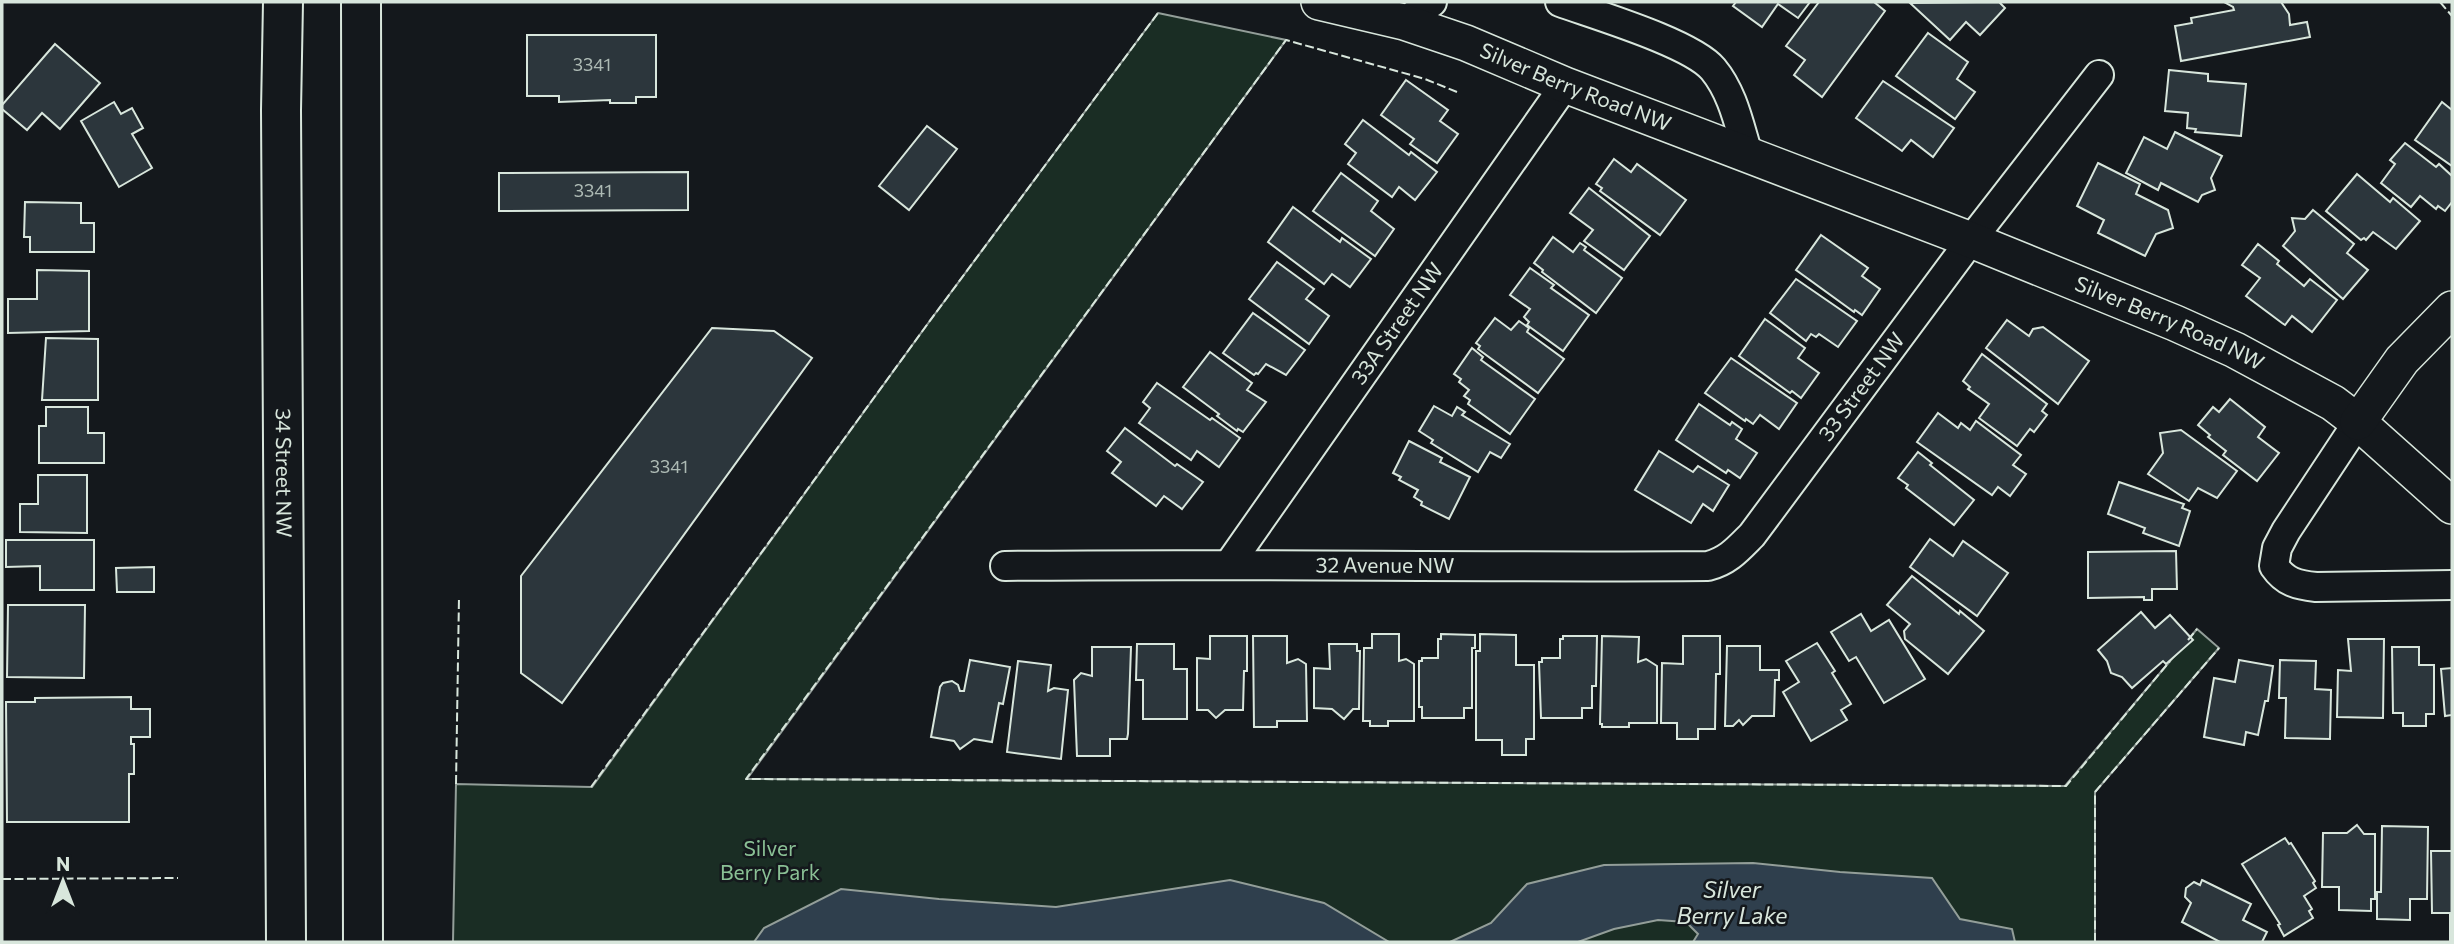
<svg xmlns="http://www.w3.org/2000/svg" width="2454" height="944" font-family="Commissioner,sans-serif">
<rect width="100%" height="100%" fill="#14181c"/>
<polygon fill="#1a2d24" stroke="#939e99" stroke-width="2" points="1158,13 1286,40 747,779 2065,786 2197,629 2219,648 2095,792 2095,942 453,942 456,784 592,787 929,322"/>
<g fill="#2f3f4d" stroke="#939e99" stroke-width="2">
<polygon points="1753,863 1840,872 1932,878 1960,919 2012,929 2015,942 1693,942 1698,934 1686,922 1658,920 1614,929 1578,942 1450,942 1491,923 1527,884 1604,865"/>
<polygon points="1230,880 1324,903 1389,942 754,942 764,928 841,889 939,899 1056,907"/>
</g>
<g fill="#2c363c" stroke="#d8e6dc" stroke-width="2">
<polygon points="1736,2 1810,2 1798,18 1778,4 1762,27 1733,6"/>
<polygon points="1819,2 1874,2 1885,11 1822,97 1794,75 1805,60 1786,46"/>
<polygon points="1999,2 2005,8 1980,35 1966,22 1950,40 1910,3"/>
<polygon points="2224,2 2281,2 2289,14 2290,25 2307,22 2310,37 2181,61 2175,26 2192,23 2191,18 2234,10 2233,7"/>
<polygon points="1928,33 1968,62 1957,79 1975,92 1955,119 1896,76"/>
<polygon points="527,35 656,35 656,97 636,97 636,103 610,103 610,100 559,102 559,96 527,96"/>
<polygon points="55,44 100,83 60,129 42,113 27,130 2,109 2,105"/>
<polygon points="2169,70 2208,74 2208,81 2246,84 2241,136 2195,132 2196,129 2187,128 2188,113 2165,111"/>
<polygon points="1406,80 1448,110 1440,121 1458,134 1437,163 1410,144 1414,139 1381,115"/>
<polygon points="1883,81 1954,128 1933,157 1911,140 1902,151 1856,118"/>
<polygon points="114,102 121,114 132,108 143,128 132,134 152,168 119,187 81,121"/>
<polygon points="2442,102 2452,110 2452,166 2415,140"/>
<polygon points="1363,120 1409,155 1411,152 1437,172 1415,200 1399,187 1392,197 1348,164 1356,153 1345,144"/>
<polygon points="927,126 957,149 909,210 879,186"/>
<polygon points="2175,132 2222,156 2211,178 2215,190 2202,195 2198,202 2161,183 2158,190 2126,173 2144,137 2167,149"/>
<polygon points="2405,143 2436,167 2439,164 2452,176 2452,202 2445,211 2438,206 2436,209 2420,196 2411,207 2381,183 2395,164 2390,160"/>
<polygon points="1614,159 1631,172 1637,164 1686,200 1660,235 1600,191 1602,188 1596,184"/>
<polygon points="2098,163 2140,184 2136,194 2168,210 2173,228 2156,234 2145,256 2098,233 2104,220 2077,206"/>
<polygon points="688,172 688,210 499,211 499,173"/>
<polygon points="1341,173 1378,201 1371,211 1394,229 1375,256 1313,211"/>
<polygon points="2357,174 2390,202 2393,198 2420,221 2396,249 2373,232 2366,240 2364,238 2361,240 2326,211"/>
<polygon points="1589,188 1650,236 1624,270 1584,241 1593,230 1570,213"/>
<polygon points="25,202 81,203 81,223 94,223 94,252 30,252 30,237 24,237"/>
<polygon points="1293,207 1340,242 1342,238 1371,259 1350,287 1332,274 1324,284 1268,242"/>
<polygon points="2313,210 2354,244 2347,253 2368,270 2343,299 2283,246 2295,231 2292,218 2305,219"/>
<polygon points="1821,235 1868,268 1862,276 1880,289 1862,315 1855,310 1854,312 1796,270"/>
<polygon points="1553,237 1573,252 1580,243 1586,247 1584,250 1622,278 1596,313 1542,272 1543,270 1534,263"/>
<polygon points="2258,244 2279,261 2277,264 2304,286 2310,279 2337,300 2312,332 2292,316 2285,325 2282,323 2246,296 2260,278 2242,265"/>
<polygon points="1277,262 1314,289 1306,299 1329,316 1309,344 1249,299"/>
<polygon points="1530,268 1554,285 1551,288 1589,315 1563,351 1527,325 1529,322 1524,317 1530,309 1510,295"/>
<polygon points="37,270 89,271 89,331 8,333 8,299 37,299"/>
<polygon points="1796,279 1857,321 1838,347 1819,334 1816,337 1811,334 1806,341 1770,313"/>
<polygon points="1253,313 1305,350 1286,375 1266,364 1258,374 1256,373 1254,375 1223,353"/>
<polygon points="1495,318 1511,330 1519,321 1529,328 1527,332 1564,359 1538,393 1478,349 1480,346 1476,343"/>
<polygon points="1765,319 1805,348 1798,358 1819,373 1801,398 1792,391 1790,393 1739,356"/>
<polygon points="2007,320 2029,336 2033,329 2043,327 2089,361 2058,404 1986,348"/>
<polygon points="712,328 774,331 812,358 562,703 521,673 521,576"/>
<polygon points="46,338 98,339 98,400 42,400"/>
<polygon points="1472,348 1483,357 1481,360 1535,399 1510,434 1468,404 1470,400 1464,396 1469,390 1459,382 1461,379 1454,374"/>
<polygon points="1210,352 1252,383 1247,390 1266,402 1243,432 1238,429 1237,431 1217,416 1219,414 1183,387"/>
<polygon points="1982,354 2047,404 2042,411 2047,415 2034,432 2030,429 2017,446 1979,418 1989,404 1968,389 1970,387 1963,381"/>
<polygon points="1731,358 1797,403 1779,429 1760,415 1753,424 1746,419 1745,421 1705,393"/>
<polygon points="1157,383 1210,420 1212,418 1240,438 1219,467 1197,451 1191,460 1139,423 1150,408 1143,402"/>
<polygon points="2230,399 2265,427 2258,437 2279,453 2257,481 2223,455 2226,451 2208,437 2210,435 2198,425 2213,407 2219,412"/>
<polygon points="1699,404 1730,425 1732,422 1742,429 1736,439 1757,453 1740,478 1728,470 1726,473 1676,440"/>
<polygon points="1434,406 1452,416 1457,407 1465,412 1462,415 1510,444 1501,458 1490,452 1478,472 1431,443 1433,440 1419,431"/>
<polygon points="46,407 88,407 88,433 104,433 104,463 39,463 39,426 46,426"/>
<polygon points="1938,413 1958,428 1961,423 1970,430 1976,421 2021,455 2013,465 2026,474 2010,496 1998,487 1992,495 1917,442"/>
<polygon points="1125,428 1175,466 1177,464 1203,482 1182,509 1164,496 1156,506 1112,473 1121,462 1107,451"/>
<polygon points="2181,430 2237,471 2217,498 2198,488 2189,501 2148,474 2163,453 2160,433"/>
<polygon points="1409,441 1442,458 1440,462 1470,477 1449,519 1421,505 1422,502 1414,497 1418,490 1399,480 1401,477 1393,473"/>
<polygon points="1659,451 1693,472 1698,466 1729,485 1713,511 1703,504 1691,523 1635,490"/>
<polygon points="1918,452 1932,463 1930,465 1974,500 1954,525 1906,488 1908,485 1898,478"/>
<polygon points="38,475 87,475 87,533 20,532 20,504 38,504"/>
<polygon points="2119,482 2184,504 2182,508 2190,511 2179,546 2143,533 2145,528 2108,514"/>
<polygon points="1930,539 1953,556 1963,541 2008,573 1977,616 1910,567"/>
<polygon points="6,540 94,540 94,590 40,590 40,566 6,567"/>
<polygon points="2176,551 2177,589 2152,589 2152,600 2144,600 2144,597 2088,598 2088,552"/>
<polygon points="154,567 154,592 117,592 116,568"/>
<polygon points="1912,576 1959,614 1960,611 1984,631 1948,674 1905,639 1904,631 1910,624 1887,605"/>
<polygon points="8,605 85,605 84,678 7,677"/>
<polygon points="2141,612 2155,628 2170,615 2193,640 2166,664 2163,661 2132,688 2122,677 2111,673 2107,661 2098,650"/>
<polygon points="1861,614 1871,631 1889,620 1925,679 1884,703 1856,657 1849,661 1831,632"/>
<polygon points="1372,634 1399,634 1399,661 1406,659 1414,664 1414,721 1388,721 1388,726 1370,726 1370,721 1363,721 1364,648 1372,648"/>
<polygon points="1441,634 1475,635 1475,648 1472,648 1472,708 1464,708 1464,718 1422,718 1422,707 1419,707 1419,661 1422,661 1422,658 1438,658 1438,639 1441,639"/>
<polygon points="1480,634 1516,635 1516,665 1534,665 1534,739 1526,739 1526,755 1502,755 1502,740 1476,740 1476,651 1480,651"/>
<polygon points="1210,636 1247,636 1247,671 1244,671 1243,710 1225,710 1216,718 1208,710 1197,710 1197,658 1210,659"/>
<polygon points="1253,636 1287,636 1287,663 1298,659 1306,664 1307,721 1277,721 1277,727 1254,727"/>
<polygon points="1563,636 1597,636 1596,686 1592,686 1592,708 1582,708 1582,718 1541,718 1539,662 1542,662 1542,658 1560,658 1560,639 1563,639"/>
<polygon points="1602,636 1639,637 1638,662 1646,659 1657,666 1657,723 1629,723 1629,727 1602,727 1602,724 1600,724"/>
<polygon points="1683,636 1720,636 1720,674 1716,674 1715,729 1698,729 1698,739 1677,739 1677,723 1661,723 1662,663 1683,664"/>
<polygon points="2348,639 2384,639 2383,718 2337,717 2338,670 2351,671"/>
<polygon points="1817,643 1835,671 1832,673 1851,704 1841,710 1847,720 1811,741 1783,692 1799,682 1786,661"/>
<polygon points="1137,644 1174,644 1174,669 1187,669 1187,719 1143,719 1143,680 1136,680"/>
<polygon points="1329,644 1357,644 1357,651 1360,651 1359,709 1353,709 1344,719 1332,709 1314,708 1314,668 1330,669"/>
<polygon points="1727,646 1760,646 1760,670 1779,670 1779,680 1775,680 1774,716 1752,716 1743,725 1739,720 1733,726 1725,726"/>
<polygon points="1092,647 1131,647 1128,734 1127,739 1110,739 1110,756 1077,756 1074,680 1081,673 1092,676"/>
<polygon points="2392,647 2419,647 2419,665 2434,665 2434,714 2426,714 2426,726 2403,726 2403,713 2393,713"/>
<polygon points="970,660 1010,667 1003,704 999,703 992,742 974,739 960,749 954,741 931,737 940,687 943,683 952,681 958,685 960,691 964,691"/>
<polygon points="2239,660 2273,666 2268,701 2265,701 2258,735 2246,732 2244,745 2204,737 2214,678 2235,682"/>
<polygon points="2280,660 2316,661 2315,689 2331,690 2330,739 2285,738 2286,698 2279,698"/>
<polygon points="1018,661 1051,665 1048,691 1054,688 1068,690 1061,759 1007,752"/>
<polygon points="2452,668 2452,715 2445,716 2441,669"/>
<polygon points="131,697 131,709 150,709 150,737 131,737 131,744 134,744 134,774 129,774 129,822 7,822 6,702 35,702 35,698"/>
<polygon points="2357,825 2364,834 2375,834 2375,899 2371,899 2371,911 2339,910 2339,887 2322,887 2323,833 2347,833"/>
<polygon points="2382,826 2428,827 2427,899 2410,899 2410,920 2377,919 2377,892 2381,892"/>
<polygon points="2285,838 2289,844 2291,843 2315,881 2313,883 2316,888 2304,896 2312,909 2309,911 2313,918 2284,936 2278,925 2280,924 2242,864"/>
<polygon points="2431,851 2452,851 2452,942 2450,942 2450,913 2432,913"/>
<polygon points="2202,880 2251,904 2243,920 2267,932 2262,942 2220,942 2182,922 2191,903 2185,897 2186,888 2194,882 2200,885"/>
</g>
<g fill="none" stroke-linecap="round" stroke-linejoin="round">
<g stroke="#d8e6dc" stroke-width="32">
<g id="minor">
<path d="M 1560,2 C 1596,15 1691,43 1713,69 C 1733,93 1739,125 1748,154"/>
<polyline points="1404,22 1432,2"/>
<path d="M 2358,422 L 2286,531 L 2277,548 L 2274,566 C 2285,582 2297,585 2316,587 L 2452,585"/>
<path id="s1" d="M 1230,563 L 1565,85"/>
<path id="s2" d="M 1005,566 C 1240,563 1474,568 1708,566 C 1728,561 1738,549 1752,535 L 1971,240 L 2099,75"/>
</g>
</g>
<g stroke="#d8e6dc" stroke-width="38">
<g id="tertiary">
<path id="s3" d="M 1319,2 L 1404,22 L 1466,43 L 1565,85 L 1971,240 L 2175,323 L 2235,350 L 2333,403 L 2358,422 L 2452,506"/>
<polyline points="2358,422 2402,360 2452,309"/>
</g>
</g>
<g stroke="#d8e6dc" stroke-width="42">
<g id="secondary">
<path id="s4" d="M 283,2 L 281,110 L 286,942"/>
<polyline points="361,2 363,942"/>
</g>
</g>
<use href="#minor" stroke="#14181c" stroke-width="28"/>
<use href="#tertiary" stroke="#14181c" stroke-width="35"/>
<use href="#secondary" stroke="#14181c" stroke-width="38"/>
<g stroke="#d8e6dc" stroke-width="2" stroke-dasharray="9 3.5" stroke-linecap="butt">
<polyline points="2440,2 2452,16"/>
<polyline points="1457,92 1425,79 1286,40 746,779 2066,786 2170,661"/>
<polyline points="2188,640 2197,629"/>
<polyline points="456,784 459,597"/>
<polyline points="591,787 929,322 1158,13"/>
<polyline points="2,879 178,878"/>
<polyline points="2,892 2,909"/>
<polyline points="2095,942 2095,792 2219,648"/>
</g>
</g>
<g text-anchor="middle" stroke-width="5" stroke-linejoin="round" paint-order="stroke">
<g font-size="18" fill="#adbab4">
<text x="592" y="71">3341</text>
<text x="593" y="197">3341</text>
<text x="669" y="473">3341</text>
</g>
<g font-size="21" fill="#d8e6dc" stroke="#14181c">
<text dy="7" stroke="none"><textPath href="#s3" startOffset="271">Silver Berry Road NW</textPath></text>
<text dy="7" stroke="none"><textPath href="#s3" startOffset="910">Silver Berry Road NW</textPath></text>
<text dy="7" stroke="none"><textPath href="#s1" startOffset="292">33A Street NW</textPath></text>
<text dy="7" stroke="none"><textPath href="#s2" startOffset="942">33 Street NW</textPath></text>
<text dy="7" stroke="none"><textPath href="#s4" startOffset="471">34 Street NW</textPath></text>
<text dy="7" stroke="none"><textPath href="#s2" startOffset="380">32 Avenue NW</textPath></text>
</g>
<g font-size="21" fill="#8ac095" stroke="#14181c">
<text x="770" y="856">Silver<tspan x="770" dy="24">Berry Park</tspan></text>
</g>
<g font-size="23" font-style="italic" fill="#d8e6dc" stroke="#14181c">
<text x="1732" y="898">Silver<tspan x="1732" dy="26">Berry Lake</tspan></text>
</g>
</g>
<rect width="2454" height="944" fill="none" stroke="#d8e6dc" stroke-width="7"/>
<g transform="translate(63 881)" stroke="#14181c" stroke-width="5" paint-order="stroke">
<path d="M0-5L12 26L0 18L-12 26Z" fill="#d8e6dc"/>
<text y="-10" font-size="19" font-weight="bold" text-anchor="middle" fill="#d8e6dc">N</text>
</g>
</svg>
